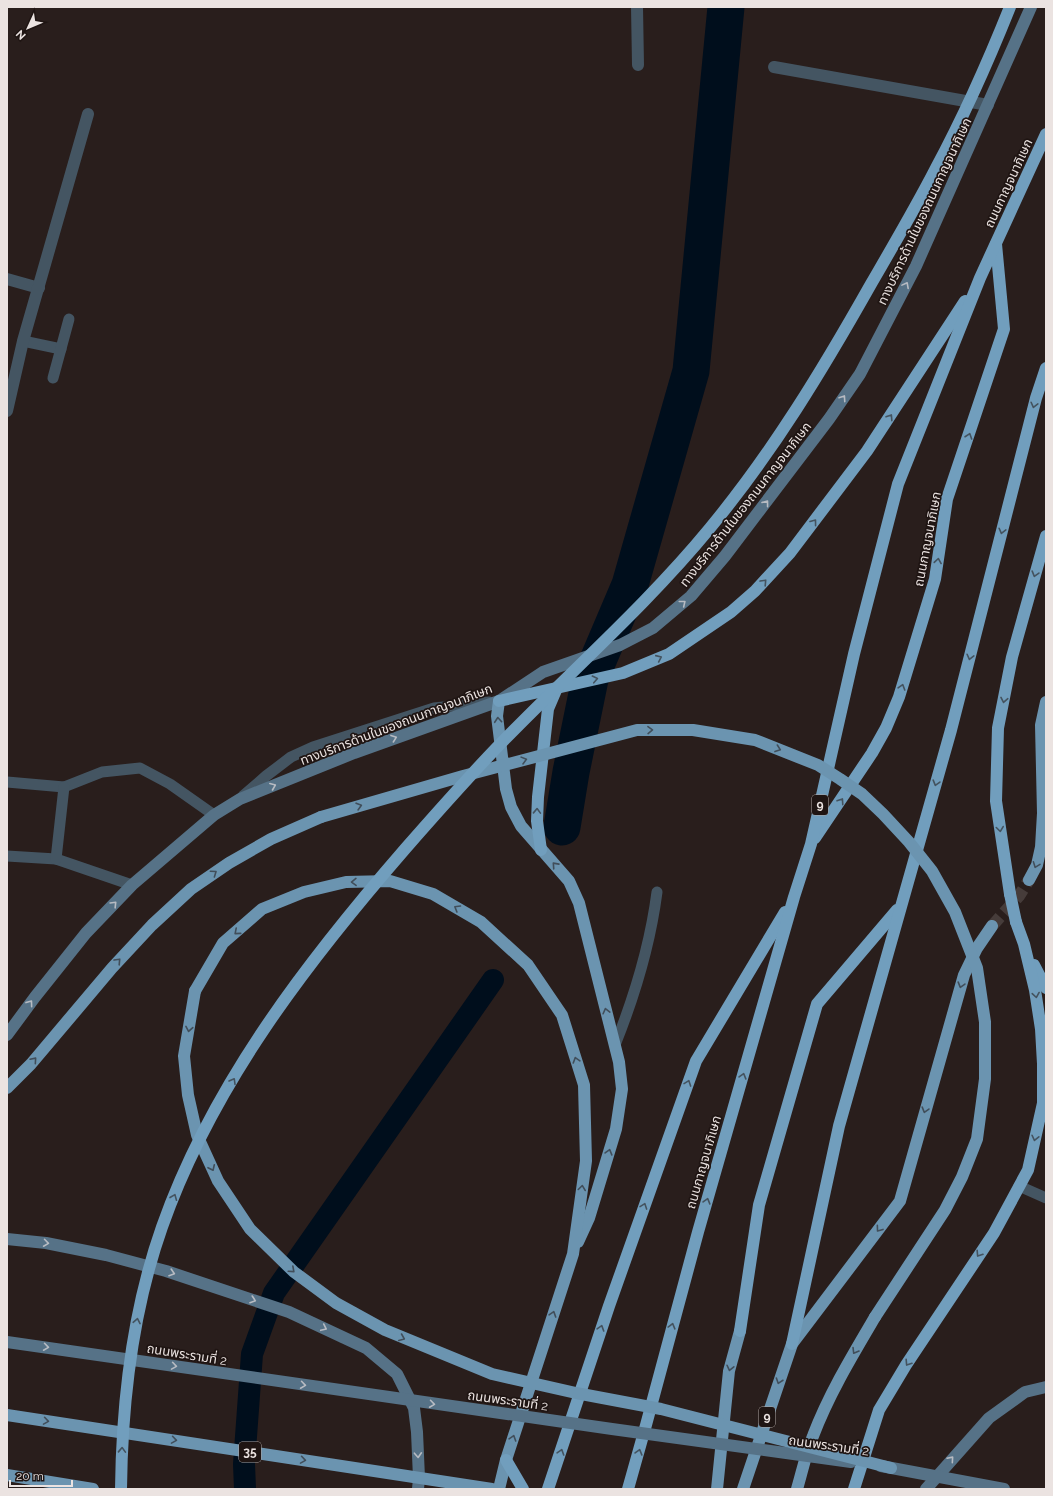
<svg xmlns="http://www.w3.org/2000/svg" width="1053" height="1496" font-family="Raleway,'Noto Sans Thai',sans-serif">
<rect width="100%" height="100%" fill="#291e1c"/>
<g fill="none" stroke-linecap="round" stroke-linejoin="round">
<polyline stroke="#000e1c" stroke-width="22" points="245,1489 244,1464 252,1354 274,1293 493,980"/>
<polyline stroke="#000e1c" stroke-width="37" points="562,827 571,772 590,679 630,585 691,371 726,7"/>
<polyline stroke="#463c3a" stroke-width="12" stroke-dasharray="12 6" stroke-linecap="butt" points="992,926 1019,896 1029,880"/>
<g stroke="#445562" stroke-width="11">
<polyline points="23,341 61,349"/>
<polyline points="53,378 69,319"/>
<polyline points="7,782 64,787 102,772 140,768 170,784 214,815"/>
<polyline points="243,796 266,776 291,757 313,747 434,708 489,702"/>
<polyline points="7,856 56,859 132,885"/>
<polyline points="56,859 64,787"/>
<path d="M 615,1045 C 635,995 650,946 657,892"/>
<polyline points="1019,1186 1046,1198"/>
</g>
<g stroke="#445562" stroke-width="12">
<polyline points="637,7 638,65"/>
<polyline points="774,67 988,105"/>
<polyline points="7,279 39,288"/>
<polyline points="7,411 23,341 88,114"/>
</g>
<g stroke="#567287" stroke-width="12">
<polyline points="7,1035 35,997 86,933 132,885 214,815 240,799 354,753 499,701 543,672 620,645 653,628 691,596 725,556 829,419 860,374 916,266 1031,7"/>
<polyline points="7,1239 46,1243 106,1255 166,1271 289,1312 366,1348 397,1374 414,1408 417,1432 419,1478 418,1489"/>
<polyline points="926,1489 989,1418 1025,1392 1046,1387"/>
</g>
<g stroke="#6b94b0" stroke-width="12">
<polyline points="499,701 497,716 506,789 511,807 521,826 569,881 579,903 619,1062 622,1089 616,1129 589,1218 578,1242"/>
<polyline points="1029,880 1037,865 1041,847 1043,813 1041,725 1046,702"/>
<polyline points="195,991 223,943 262,909 304,892 346,882 390,881 433,894 481,922 528,965 562,1015 584,1085 586,1161 573,1254 506,1460 499,1489"/>
<polyline points="7,1088 31,1064 112,968 152,925 191,889 229,863 271,839 321,817"/>
<polyline points="7,1475 93,1489"/>
<polyline points="717,1489 729,1371 740,1331"/>
<polyline points="743,1489 792,1344 900,1201 964,975 977,948 992,926"/>
<path d="M 797,1489 C 802,1472 806,1453 813,1436 C 829,1394 852,1356 875,1317"/>
</g>
<g stroke="#719ebd" stroke-width="12">
<polyline points="499,701 623,673 669,654 731,612 755,591 790,553 867,451 965,301"/>
<polyline points="815,838 872,753 886,728 899,697 935,579 947,499 1004,329 996,244"/>
<polyline points="541,850 537,821 538,797 548,709 557,688"/>
<polyline points="1010,894 996,801 998,728 1012,657 1046,536"/>
<polyline points="1034,965 1046,988"/>
<polyline points="740,1331 759,1205 817,1004 897,910"/>
<polyline points="792,1344 839,1126 951,730 1036,398 1046,368"/>
<polyline points="506,1460 523,1489"/>
<polyline points="548,1489 609,1306 696,1061 785,912"/>
<polyline points="628,1489 646,1425 698,1232 794,897 811,844 854,654 898,484 980,278 1046,134"/>
<polyline points="854,1489 879,1410 906,1365 994,1233 1028,1170 1043,1103 1043,1064 1041,1029 1035,990 1024,944 1016,922"/>
</g>
<g stroke="#567287" stroke-width="12">
<polyline points="7,1342 612,1429 851,1462"/>
<polyline points="881,1466 1004,1489"/>
</g>
<g stroke="#6b94b0" stroke-width="12">
<polyline points="321,817 463,776 637,730 693,730 755,740 818,765 840,779 862,794 883,814 909,842 932,871 955,912 977,968 985,1022 985,1079 977,1139 962,1177 945,1210 875,1317"/>
<polyline points="195,991 184,1056 188,1095 197,1135 218,1181 250,1229 294,1272 336,1303 385,1330 492,1374 576,1393 661,1409 891,1468"/>
<polyline points="7,1415 492,1489"/>
</g>
<g stroke="#719ebd" stroke-width="12">
<polyline points="1010,894 1016,922"/>
<path d="M 121,1489 C 122,1400 132,1312 162,1227 C 212,1085 307,962 405,849 C 440,809 475,769 513,731 C 579,664 650,601 710,528 C 773,452 823,369 871,284 C 893,246 916,207 936,168 C 964,116 988,62 1010,7"/>
</g>
</g>
<defs><path id="oneway-chevron" d="M-2-3.5L2.5 0L-2 3.5" fill="none" stroke-width="1.6" stroke-linecap="round" stroke-linejoin="round"/></defs>
<g stroke="#b7bbc2">
<use href="#oneway-chevron" transform="translate(906 285) rotate(-62)"/>
<use href="#oneway-chevron" transform="translate(843 398) rotate(-56)"/>
<use href="#oneway-chevron" transform="translate(766 503) rotate(-53)"/>
<use href="#oneway-chevron" transform="translate(683 603) rotate(-39)"/>
<use href="#oneway-chevron" transform="translate(394 738) rotate(-20)"/>
<use href="#oneway-chevron" transform="translate(273 786) rotate(-22)"/>
<use href="#oneway-chevron" transform="translate(114 904) rotate(-46)"/>
<use href="#oneway-chevron" transform="translate(30 1003) rotate(-54)"/>
<use href="#oneway-chevron" transform="translate(46 1243) rotate(8)"/>
<use href="#oneway-chevron" transform="translate(172 1273) rotate(18)"/>
<use href="#oneway-chevron" transform="translate(253 1300) rotate(19)"/>
<use href="#oneway-chevron" transform="translate(324 1328) rotate(25)"/>
<use href="#oneway-chevron" transform="translate(46 1347) rotate(8)"/>
<use href="#oneway-chevron" transform="translate(174 1366) rotate(9)"/>
<use href="#oneway-chevron" transform="translate(303 1385) rotate(8)"/>
<use href="#oneway-chevron" transform="translate(432 1404) rotate(8)"/>
<use href="#oneway-chevron" transform="translate(418 1455) rotate(87)"/>
<use href="#oneway-chevron" transform="translate(951 1459) rotate(-49)"/>
</g>
<g stroke="#44535f">
<use href="#oneway-chevron" transform="translate(1034 405) rotate(104)"/>
<use href="#oneway-chevron" transform="translate(890 417) rotate(-57)"/>
<use href="#oneway-chevron" transform="translate(969 436) rotate(-71)"/>
<use href="#oneway-chevron" transform="translate(814 522) rotate(-53)"/>
<use href="#oneway-chevron" transform="translate(1002 531) rotate(104)"/>
<use href="#oneway-chevron" transform="translate(938 561) rotate(-81)"/>
<use href="#oneway-chevron" transform="translate(1035 574) rotate(106)"/>
<use href="#oneway-chevron" transform="translate(764 582) rotate(-47)"/>
<use href="#oneway-chevron" transform="translate(970 657) rotate(104)"/>
<use href="#oneway-chevron" transform="translate(659 658) rotate(-24)"/>
<use href="#oneway-chevron" transform="translate(595 679) rotate(-12)"/>
<use href="#oneway-chevron" transform="translate(902 687) rotate(-73)"/>
<use href="#oneway-chevron" transform="translate(1004 700) rotate(101)"/>
<use href="#oneway-chevron" transform="translate(936 783) rotate(106)"/>
<use href="#oneway-chevron" transform="translate(841 801) rotate(-56)"/>
<use href="#oneway-chevron" transform="translate(537 811) rotate(-88)"/>
<use href="#oneway-chevron" transform="translate(1000 829) rotate(82)"/>
<use href="#oneway-chevron" transform="translate(1036 995) rotate(81)"/>
<use href="#oneway-chevron" transform="translate(743 1076) rotate(-74)"/>
<use href="#oneway-chevron" transform="translate(233 1081) rotate(-60)"/>
<use href="#oneway-chevron" transform="translate(688 1083) rotate(-70)"/>
<use href="#oneway-chevron" transform="translate(1035 1138) rotate(103)"/>
<use href="#oneway-chevron" transform="translate(174 1197) rotate(-68)"/>
<use href="#oneway-chevron" transform="translate(707 1201) rotate(-74)"/>
<use href="#oneway-chevron" transform="translate(644 1206) rotate(-70)"/>
<use href="#oneway-chevron" transform="translate(979 1254) rotate(123)"/>
<use href="#oneway-chevron" transform="translate(137 1321) rotate(-79)"/>
<use href="#oneway-chevron" transform="translate(672 1326) rotate(-75)"/>
<use href="#oneway-chevron" transform="translate(601 1328) rotate(-72)"/>
<use href="#oneway-chevron" transform="translate(908 1363) rotate(123)"/>
<use href="#oneway-chevron" transform="translate(122 1450) rotate(-88)"/>
<use href="#oneway-chevron" transform="translate(561 1452) rotate(-72)"/>
<use href="#oneway-chevron" transform="translate(639 1452) rotate(-74)"/>
</g>
<g stroke="#414e5a">
<use href="#oneway-chevron" transform="translate(498 720) rotate(-95)"/>
<use href="#oneway-chevron" transform="translate(650 730) rotate(-1)"/>
<use href="#oneway-chevron" transform="translate(778 749) rotate(20)"/>
<use href="#oneway-chevron" transform="translate(524 760) rotate(-15)"/>
<use href="#oneway-chevron" transform="translate(359 806) rotate(-16)"/>
<use href="#oneway-chevron" transform="translate(555 865) rotate(-132)"/>
<use href="#oneway-chevron" transform="translate(1036 865) rotate(111)"/>
<use href="#oneway-chevron" transform="translate(214 873) rotate(-35)"/>
<use href="#oneway-chevron" transform="translate(354 882) rotate(179)"/>
<use href="#oneway-chevron" transform="translate(457 908) rotate(-149)"/>
<use href="#oneway-chevron" transform="translate(237 932) rotate(139)"/>
<use href="#oneway-chevron" transform="translate(118 961) rotate(-47)"/>
<use href="#oneway-chevron" transform="translate(961 985) rotate(106)"/>
<use href="#oneway-chevron" transform="translate(606 1011) rotate(-104)"/>
<use href="#oneway-chevron" transform="translate(189 1029) rotate(100)"/>
<use href="#oneway-chevron" transform="translate(34 1060) rotate(-49)"/>
<use href="#oneway-chevron" transform="translate(576 1060) rotate(-107)"/>
<use href="#oneway-chevron" transform="translate(925 1110) rotate(106)"/>
<use href="#oneway-chevron" transform="translate(609 1152) rotate(-74)"/>
<use href="#oneway-chevron" transform="translate(212 1168) rotate(65)"/>
<use href="#oneway-chevron" transform="translate(582 1188) rotate(-82)"/>
<use href="#oneway-chevron" transform="translate(879 1229) rotate(126)"/>
<use href="#oneway-chevron" transform="translate(292 1270) rotate(42)"/>
<use href="#oneway-chevron" transform="translate(553 1314) rotate(-72)"/>
<use href="#oneway-chevron" transform="translate(402 1338) rotate(23)"/>
<use href="#oneway-chevron" transform="translate(855 1351) rotate(121)"/>
<use href="#oneway-chevron" transform="translate(730 1368) rotate(103)"/>
<use href="#oneway-chevron" transform="translate(779 1381) rotate(109)"/>
<use href="#oneway-chevron" transform="translate(46 1421) rotate(9)"/>
<use href="#oneway-chevron" transform="translate(513 1438) rotate(-72)"/>
<use href="#oneway-chevron" transform="translate(174 1440) rotate(9)"/>
<use href="#oneway-chevron" transform="translate(303 1460) rotate(9)"/>
</g>
<g text-anchor="middle" stroke-width="3.5" stroke-linejoin="round" paint-order="stroke">
<g fill="#1f1513" stroke="#aea5a3" stroke-width="1">
<rect x="812" y="795" width="16" height="20" rx="3"/>
<rect x="759" y="1407" width="16" height="20" rx="3"/>
<rect x="239" y="1442" width="22" height="20" rx="3"/>
</g>
<g font-size="12" font-weight="bold" fill="#ebe3e1">
<text x="820" y="809">9</text>
<text x="767" y="1421">9</text>
<text x="250" y="1456">35</text>
</g>
<g font-size="13" fill="#ebe3e1" stroke="#1f1513">
<text transform="translate(1008 183) rotate(-65)" y="5">ถนนกาญจนาภิเษก</text>
<text transform="translate(924 211) rotate(-65)" y="5">ทางบริการด้านในของถนนกาญจนาภิเษก</text>
<text transform="translate(745 504) rotate(-52)" y="5">ทางบริการด้านในของถนนกาญจนาภิเษก</text>
<text transform="translate(927 539) rotate(-79)" y="5">ถนนกาญจนาภิเษก</text>
<text transform="translate(396 724) rotate(-21)" y="5">ทางบริการด้านในของถนนกาญจนาภิเษก</text>
<text transform="translate(703 1162) rotate(-74)" y="5">ถนนกาญจนาภิเษก</text>
<text transform="translate(187 1354) rotate(9)" y="5">ถนนพระรามที่ 2</text>
<text transform="translate(508 1400) rotate(8)" y="5">ถนนพระรามที่ 2</text>
<text transform="translate(829 1445) rotate(8)" y="5">ถนนพระรามที่ 2</text>
</g>
</g>
<rect width="1053" height="1496" fill="none" stroke="#ebe3e1" stroke-width="16"/>
<g transform="translate(28 28) rotate(226)" stroke="#1f1513" stroke-width="3" paint-order="stroke">
<path d="M0-3L7 15L0 10L-7 15Z" fill="#ebe3e1"/>
<text y="-6" font-size="11" font-weight="bold" text-anchor="middle" fill="#ebe3e1">N</text>
</g>
<path d="M10 1480v6h62v-6" fill="none" stroke="#ebe3e1" stroke-width="2"/>
<text x="16" y="1480" font-size="12" fill="#ebe3e1" stroke="#1f1513" stroke-width="3" paint-order="stroke">20 m</text>
</svg>
